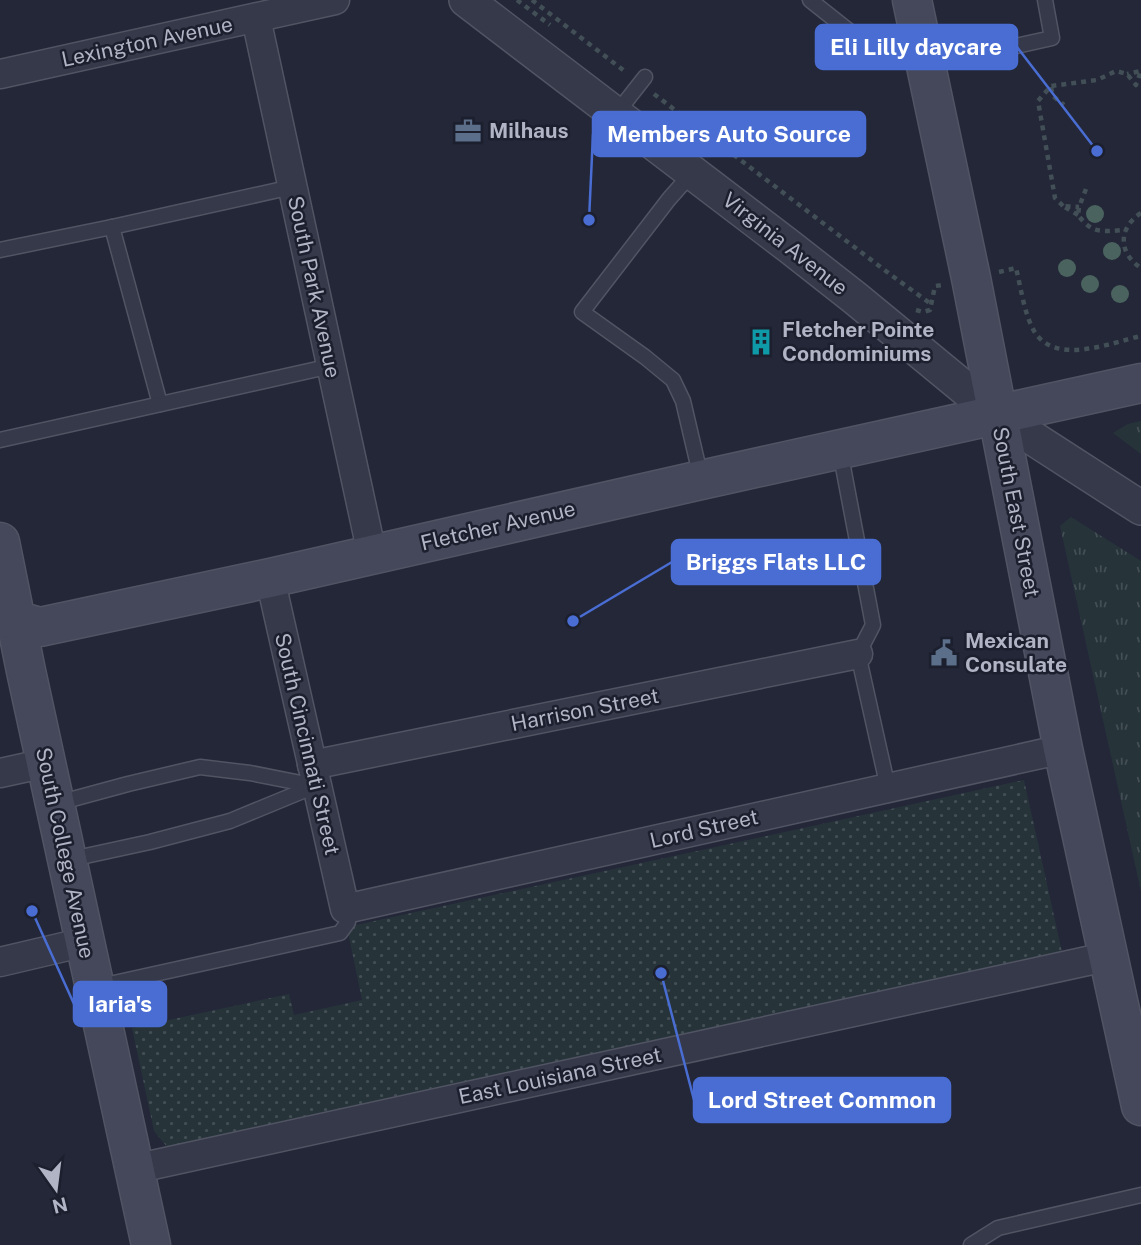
<svg xmlns="http://www.w3.org/2000/svg" width="1141" height="1245" font-family="'Public Sans',sans-serif">
<defs>
<pattern id="grass-tufts" width="24" height="20" patternUnits="userSpaceOnUse" patternTransform="scale(1.75)"><rect width="24" height="20" fill="#26343a"/><path d="M3 7l-1-3M5 7V3M7 7l1-3M15 17l-1-3M17 17v-4M19 17l1-3" fill="none" stroke="#434f55"/></pattern>
<pattern id="park-dots" width="8" height="8" patternUnits="userSpaceOnUse" patternTransform="scale(1.75)"><rect width="8" height="8" fill="#26343a"/><path d="M2 2h.1M6 6h.1" fill="none" stroke="#434f55" stroke-width="1.8" stroke-linecap="round"/></pattern>
</defs>
<rect width="100%" height="100%" fill="#232738"/>
<g fill="url(#grass-tufts)">
<polygon points="1141,421 1141,454 1113,433 1128,424"/>
<polygon points="1071,517 1141,561 1141,891 1060,526"/>
</g>
<polygon fill="url(#park-dots)" points="1024,780 1062,952 167,1147 154,1131 132,1028 289,994 294,1015 362,1000 347,927"/>
<g fill="none" stroke-linecap="round" stroke-linejoin="round">
<g stroke="#515463" stroke-width="17">
<g id="service">
<polyline points="810,0 868,46 885,56 926,66 1052,38 1045,0"/>
<polyline points="616,114 645,77"/>
<polyline points="692,173 669,199 582,312 645,357 673,380 683,401 701,478"/>
<polyline points="112,227 160,404"/>
<polyline points="0,250 112,227 292,187"/>
<polyline points="0,440 331,366"/>
<polyline points="840,451 873,625 858,654 888,788"/>
<polyline points="58,803 128,784 200,767 250,773 316,786"/>
<polyline points="67,860 150,842 230,821 315,786"/>
<polyline points="96,987 340,933 348,922 345,909"/>
<polyline points="971,1245 998,1228 1141,1195"/>
</g>
</g>
<g stroke="#515463" stroke-width="31">
<g id="minor">
<polyline points="256,18 372,554"/>
<polyline points="0,74 335,0"/>
<polyline points="270,578 345,909 1063,749"/>
<polyline points="312,765 858,654"/>
<polyline points="0,773 46,763"/>
<polyline points="0,962 85,942"/>
<polyline points="134,1169 1110,956"/>
</g>
</g>
<g stroke="#515463" stroke-width="36">
<polyline id="tertiary" points="466,0 790,247 855,298 997,415 1141,508"/>
</g>
<g stroke="#515463" stroke-width="41">
<g id="secondary">
<polyline points="912,0 971,278 1063,749 1141,1106"/>
<polyline points="0,542 26,671 151,1245"/>
<polyline points="0,616 40,627 270,578 701,480 1141,383"/>
</g>
</g>
<g stroke="#424f56" stroke-width="4.5" stroke-dasharray="5 5" stroke-linecap="butt">
<polyline points="517,0 550,25"/>
<polyline points="532,0 627,73"/>
<polyline points="1051,87 1053,96 1064,105"/>
<polyline points="654,94 891,275 931,304"/>
<path d="M 1086,189 L 1079,207 L 1078,215 C 1093,235 1103,231 1126,230"/>
<polyline points="1063,206 1055,198 1038,101 1051,86 1097,80 1116,71 1127,74 1136,85 1141,71 1127,74"/>
<path d="M 1141,213 C 1118,228 1118,253 1141,268"/>
<polyline points="1078,215 1063,206 1079,207"/>
<path d="M 999,272 L 1016,268 C 1021,288 1024,313 1034,331 C 1055,366 1110,343 1141,336"/>
<polyline points="916,310 923,312 930,310 935,286 942,285"/>
</g>
<use href="#service" stroke="#363949" stroke-width="14"/>
<use href="#minor" stroke="#363949" stroke-width="28"/>
<use href="#tertiary" stroke="#363949" stroke-width="33"/>
<use href="#secondary" stroke="#45485b" stroke-width="38"/>
</g>
<g fill="#4a635e">
<circle cx="1095" cy="214" r="9"/>
<circle cx="1112" cy="251" r="9"/>
<circle cx="1067" cy="268" r="9"/>
<circle cx="1090" cy="284" r="9"/>
<circle cx="1120" cy="294" r="9"/>
</g>
<defs>
<g id="office-bare" transform="scale(2.1)"><path d="M-6-3h4V-5.5h4V-3h4V5H-6ZM-1-4.5V-3h2v-1.5ZM-6 0V1H6V0Z" fill="#5c6f8a" stroke="#1c1f2d" stroke-width="2.5" paint-order="stroke"/></g>
<g id="building-bare" transform="scale(2.1)"><path d="M-4-6H4V6H1V3H-1V6H-4ZM-2.5-4.3h1.7v1.8h-1.7ZM.8-4.3h1.7v1.8H.8ZM-2.5-1h1.7V.8h-1.7ZM.8-1h1.7V.8H.8Z" fill="#0f9aa8" stroke="#1c1f2d" stroke-width="2.5" paint-order="stroke"/></g>
<g id="civic-bare" transform="scale(2.1)"><path d="M-.6-6.5H3V-4.5H.6V-3L4-1V1h2V6H-6V1h2V-1L-.6-3ZM-1.2 2.5V6h2.4V2.5Z" fill="#5c6f8a" stroke="#1c1f2d" stroke-width="2.5" paint-order="stroke"/></g>
</defs>
<g fill-rule="evenodd">
<use href="#office-bare" x="468" y="131"/>
<use href="#building-bare" x="761" y="342"/>
<use href="#civic-bare" x="944" y="653"/>
</g>
<g text-anchor="middle" stroke-width="5" stroke-linejoin="round" paint-order="stroke">
<g font-size="21" fill="#b1b4c5" stroke="#1c1f2d">
<text transform="translate(147 42) rotate(-12)" y="7">Lexington Avenue</text>
<text transform="translate(785 244) rotate(38)" y="7">Virginia Avenue</text>
<text transform="translate(314 287) rotate(78)" y="7">South Park Avenue</text>
<text transform="translate(1016 512) rotate(79)" y="7">South East Street</text>
<text transform="translate(498 526) rotate(-13)" y="7">Fletcher Avenue</text>
<text transform="translate(585 710) rotate(-11)" y="7">Harrison Street</text>
<text transform="translate(307 744) rotate(77)" y="7">South Cincinnati Street</text>
<text transform="translate(704 829) rotate(-13)" y="7">Lord Street</text>
<text transform="translate(65 853) rotate(78)" y="7">South College Avenue</text>
<text transform="translate(560 1076) rotate(-12)" y="7">East Louisiana Street</text>
</g>
<g font-size="21" font-weight="bold" fill="#b1b4c5" stroke="#1c1f2d" text-anchor="start">
<text x="489" y="138">Milhaus</text>
<text x="782" y="337">Fletcher Pointe<tspan x="782" dy="24">Condominiums</tspan></text>
<text x="965" y="648">Mexican<tspan x="965" dy="24">Consulate</tspan></text>
</g>
</g>
<path fill="none" stroke="#496dd2" stroke-width="2.5" d="M1097 151L1017 47M589 220L593 134M573 621L672 562M32 911L74 1004M661 973L694 1100"/>
<g fill="#496dd2" stroke="#1c1f2d" stroke-width="2.5">
<circle cx="1097" cy="151" r="7"/>
<circle cx="589" cy="220" r="7"/>
<circle cx="573" cy="621" r="7"/>
<circle cx="32" cy="911" r="7"/>
<circle cx="661" cy="973" r="7"/>
</g>
<g fill="#496dd2" stroke="#496dd2" stroke-width="2.5">
<rect x="816" y="25" width="201" height="44" rx="7"/>
<rect x="593" y="112" width="272" height="44" rx="7"/>
<rect x="672" y="540" width="208" height="44" rx="7"/>
<rect x="74" y="982" width="92" height="44" rx="7"/>
<rect x="694" y="1078" width="256" height="44" rx="7"/>
</g>
<g font-size="23" text-anchor="middle" font-weight="bold" fill="#fff">
<text x="916" y="55">Eli Lilly daycare</text>
<text x="729" y="142">Members Auto Source</text>
<text x="776" y="570">Briggs Flats LLC</text>
<text x="120" y="1012">Iaria's</text>
<text x="822" y="1108">Lord Street Common</text>
</g>
<g transform="translate(56 1189) rotate(166)" stroke="#1c1f2d" stroke-width="5" paint-order="stroke">
<path d="M0-5L12 26L0 18L-12 26Z" fill="#b1b4c5"/>
<text y="-10" font-size="19" font-weight="bold" text-anchor="middle" fill="#b1b4c5">N</text>
</g>
</svg>
